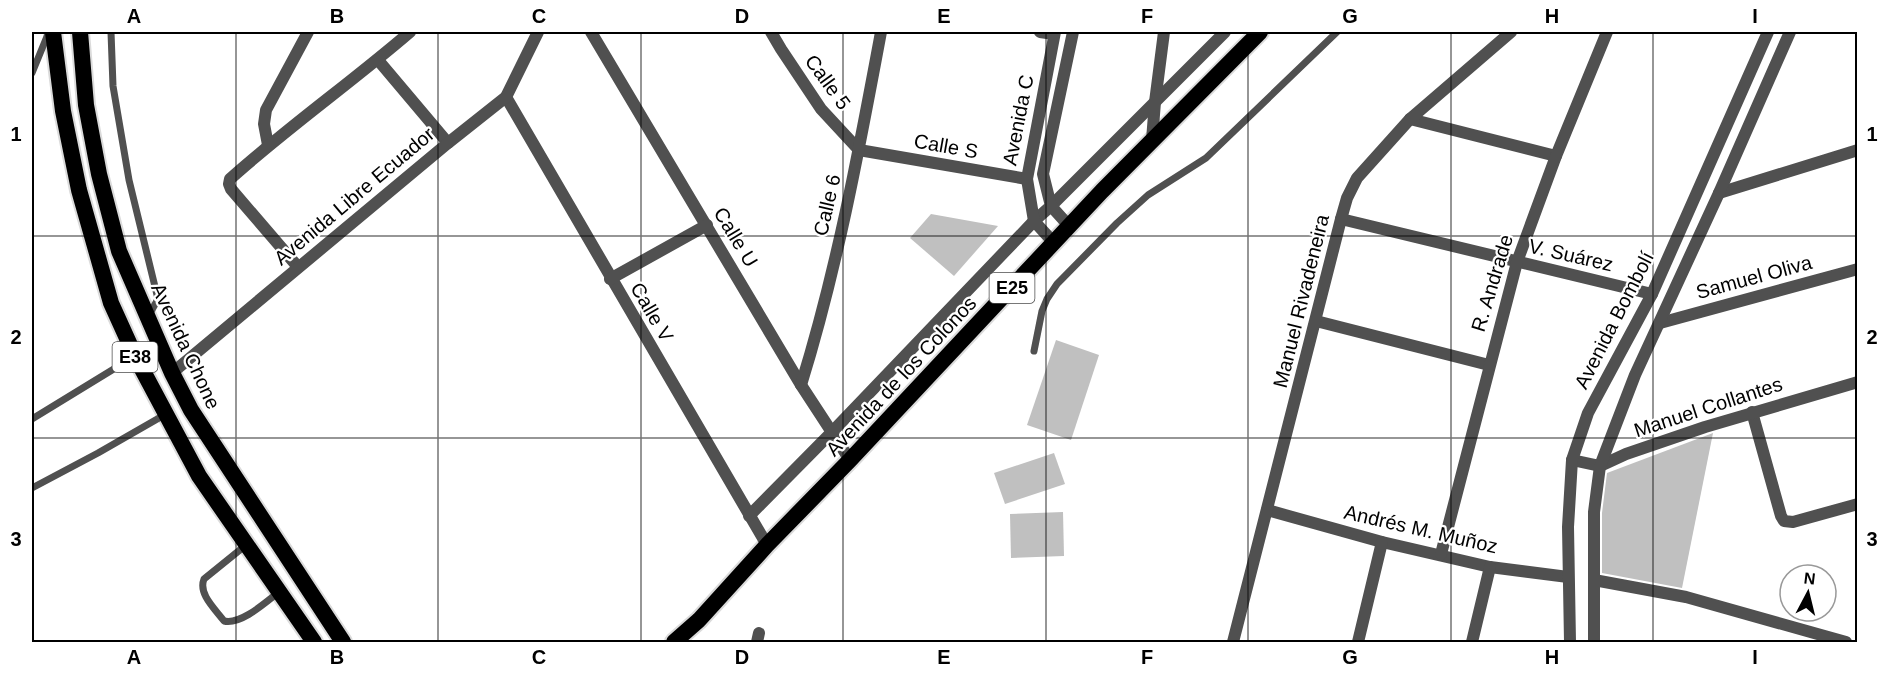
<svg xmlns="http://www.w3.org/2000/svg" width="1889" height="674" font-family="Helvetica,sans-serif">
<rect width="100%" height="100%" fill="#fff"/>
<g fill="#c0c0c0">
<polygon points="931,214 998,226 954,276 910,238"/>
<polygon points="1056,340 1099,355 1071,440 1027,425"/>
<polygon points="1713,433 1682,588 1602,573 1602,513 1607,473"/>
<polygon points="1054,453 1065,484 1005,504 994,473"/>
<polygon points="1063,512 1064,556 1011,558 1010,514"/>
</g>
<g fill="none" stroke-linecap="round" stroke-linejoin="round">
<g stroke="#dbdbdb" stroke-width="20">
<g id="trunk">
<polyline points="53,32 63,111 79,190 111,303 135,356 199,476 314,642"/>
<polyline points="80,32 86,105 99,174 119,251 172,373 191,410 343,642"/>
<polyline points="674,642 699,620 767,545 850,460 1102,191 1260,32"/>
</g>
</g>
<g stroke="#505050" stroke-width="7">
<polyline points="111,32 113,86 129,180 158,299 149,315"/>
<polyline points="32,73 48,34"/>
<polyline points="1034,351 1042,311 1047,299 1057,284 1117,223 1148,195 1206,158 1337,32"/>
<polyline points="32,419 135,356"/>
<polyline points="32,488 98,453 166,414"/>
<path d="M 246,545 L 204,579 C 198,594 215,609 224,621 C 241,625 266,602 279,592"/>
</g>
<g stroke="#505050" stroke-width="12">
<polyline points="591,32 801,385 850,460"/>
<polyline points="771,32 781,49 821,109 859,150 1027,179"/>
<polyline points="1040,32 1054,34"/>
<polyline points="378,60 448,143"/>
<polyline points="506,97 767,545"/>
<polyline points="1410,119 1556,156"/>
<polyline points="1152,140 1155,102 1164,32"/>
<polyline points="268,145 264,124 266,110 308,32"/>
<polyline points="1719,193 1858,150"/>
<polyline points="1341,219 1652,294"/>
<path d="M 298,267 L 231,189 L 229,184 L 230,179 C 288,127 352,82 410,32"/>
<polyline points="610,279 707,225"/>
<polyline points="1316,321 1489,365"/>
<polyline points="1660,323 1858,269"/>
<polyline points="172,373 448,143 506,97 538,32"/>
<path d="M 801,385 C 837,269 859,150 881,32"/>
<polyline points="1752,412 1781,516 1784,521 1793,522 1858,504"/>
<polyline points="1572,460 1600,466 1626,454 1705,427 1858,382"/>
<polyline points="1267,510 1382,542 1490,567 1568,577"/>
<polyline points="749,516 832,432 1034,221 1051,206 1225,32"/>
<polyline points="1441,554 1517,262 1556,156 1607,32"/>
<polyline points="1594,580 1686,597 1846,642"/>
<polyline points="757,642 759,633"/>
<polyline points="1233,642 1341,219 1347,198 1357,178 1410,119 1511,32"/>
<polyline points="1358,642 1382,542"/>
<polyline points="1472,642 1490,567"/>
</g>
<g stroke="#505050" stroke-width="12">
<polyline points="1070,227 1051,206 1043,174 1073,32"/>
<polyline points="1054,243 1034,221 1027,179 1055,32"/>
<polyline points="1570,642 1568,527 1572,460 1588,413 1652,294 1768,32"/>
<polyline points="1594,642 1594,512 1600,466 1635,375 1719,193 1790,32"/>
</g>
<use href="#trunk" stroke="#000" stroke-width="16"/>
</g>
<path fill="none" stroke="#000" stroke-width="1.5" stroke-opacity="0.55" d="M 236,32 L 236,642M 438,32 L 438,642M 641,32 L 641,642M 843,32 L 843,642M 1046,32 L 1046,642M 1248,32 L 1248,642M 1451,32 L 1451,642M 1653,32 L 1653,642M 32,236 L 1858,236M 32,438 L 1858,438"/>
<g text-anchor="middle" stroke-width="4.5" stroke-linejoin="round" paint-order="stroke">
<g fill="#fff" stroke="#4c4c4c" stroke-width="1.5">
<rect x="989.5" y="273" width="45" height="30" rx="4.5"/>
<rect x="112.5" y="342" width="45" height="30" rx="4.5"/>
</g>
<g font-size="18" font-weight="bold" fill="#000">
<text x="1012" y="294">E25</text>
<text x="135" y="363">E38</text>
</g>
<g font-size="20" fill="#000" stroke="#fff">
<text transform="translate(828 82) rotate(54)" y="7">Calle 5</text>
<text transform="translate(1018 120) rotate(-79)" y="7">Avenida C</text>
<text transform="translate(946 146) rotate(10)" y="7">Calle S</text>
<text transform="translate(354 196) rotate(-40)" y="7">Avenida Libre Ecuador</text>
<text transform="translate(827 205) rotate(-77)" y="7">Calle 6</text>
<text transform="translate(736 237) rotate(59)" y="7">Calle U</text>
<text transform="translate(1571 255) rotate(13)" y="7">V. Suárez</text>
<text transform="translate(1754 277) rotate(-15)" y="7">Samuel Oliva</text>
<text transform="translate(1492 283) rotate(-73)" y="7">R. Andrade</text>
<text transform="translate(1301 301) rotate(-76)" y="7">Manuel Rivadeneira</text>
<text transform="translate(652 312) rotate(60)" y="7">Calle V</text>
<text transform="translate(1614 320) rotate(-63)" y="7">Avenida Bombolí</text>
<text transform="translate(186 346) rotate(65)" y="7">Avenida Chone</text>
<text transform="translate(901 376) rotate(-47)" y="7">Avenida de los Colonos</text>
<text transform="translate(1708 407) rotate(-18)" y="7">Manuel Collantes</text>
<text transform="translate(1421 529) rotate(13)" y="7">Andrés M. Muñoz</text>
</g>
</g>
<rect width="1889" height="674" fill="none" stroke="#ffffff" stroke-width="66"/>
<g transform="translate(1808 593) rotate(7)"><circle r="28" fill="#ffffff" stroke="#999999" stroke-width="1.5"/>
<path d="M0-4.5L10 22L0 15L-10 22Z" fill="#000000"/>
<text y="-9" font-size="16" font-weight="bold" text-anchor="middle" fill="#000000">N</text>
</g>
<rect x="33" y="33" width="1823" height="608" fill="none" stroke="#000" stroke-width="2"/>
<g font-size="20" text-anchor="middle" font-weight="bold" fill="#000">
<text x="134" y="23">A</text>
<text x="337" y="23">B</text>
<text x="539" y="23">C</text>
<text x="742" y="23">D</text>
<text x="944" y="23">E</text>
<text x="1147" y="23">F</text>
<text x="1350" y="23">G</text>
<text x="1552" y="23">H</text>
<text x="1755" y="23">I</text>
<text x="16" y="141">1</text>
<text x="1872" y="141">1</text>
<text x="16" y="344">2</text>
<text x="1872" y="344">2</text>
<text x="16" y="546">3</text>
<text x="1872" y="546">3</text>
<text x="134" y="664">A</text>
<text x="337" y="664">B</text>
<text x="539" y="664">C</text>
<text x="742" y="664">D</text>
<text x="944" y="664">E</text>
<text x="1147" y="664">F</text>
<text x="1350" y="664">G</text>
<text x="1552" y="664">H</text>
<text x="1755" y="664">I</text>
</g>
</svg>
